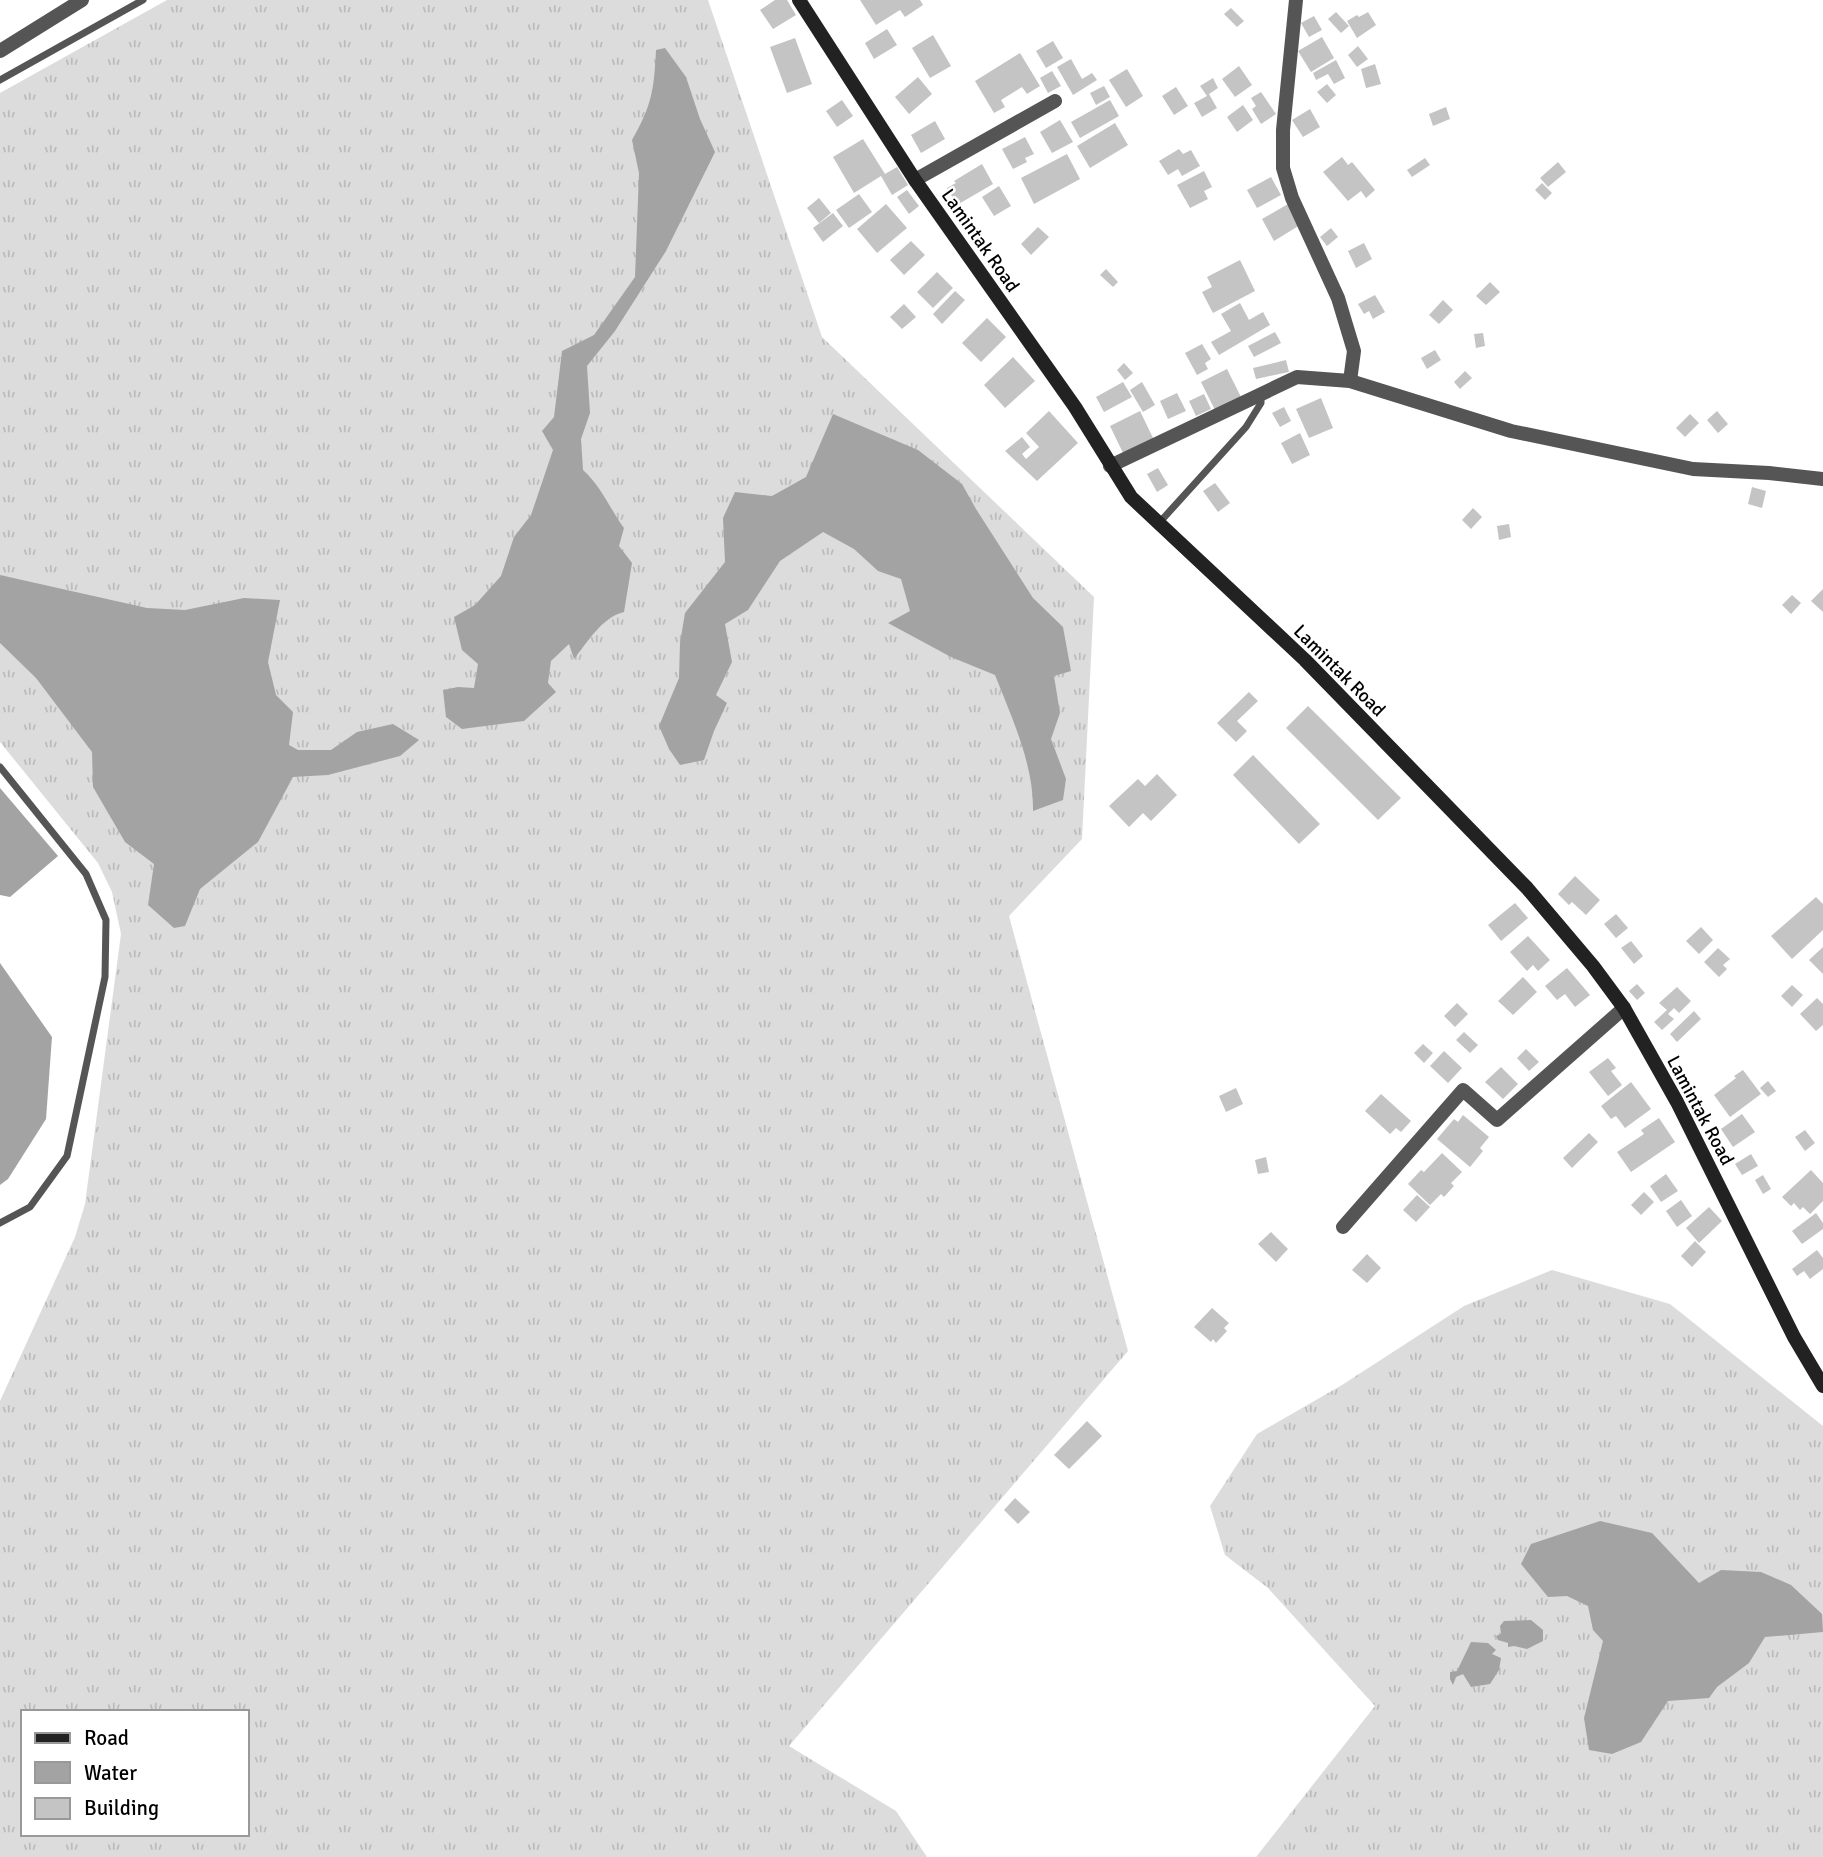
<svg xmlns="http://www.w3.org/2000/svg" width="1823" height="1857" font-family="Signika,sans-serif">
<defs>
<pattern id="grass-tufts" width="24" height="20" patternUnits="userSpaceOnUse" patternTransform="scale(1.75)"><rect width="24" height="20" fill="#dcdcdc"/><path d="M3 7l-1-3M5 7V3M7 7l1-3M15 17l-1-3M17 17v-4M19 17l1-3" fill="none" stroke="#bbb"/></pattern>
</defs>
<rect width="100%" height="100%" fill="#fff"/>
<g fill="url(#grass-tufts)" fill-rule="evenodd">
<path d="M 167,0 L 708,0 L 822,337 L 1094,597 L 1082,839 L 1009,916 L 1128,1351 L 789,1746 L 896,1811 L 927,1857 L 0,1857 L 0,1401 L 75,1237 L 85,1204 L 121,934 L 112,892 L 98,863 L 0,742 L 0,93 ZM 23,1712 L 247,1712 L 247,1834 L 23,1834 Z"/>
<polygon points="1552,1270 1670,1304 1823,1426 1823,1857 1256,1857 1375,1706 1268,1588 1225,1555 1210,1506 1257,1434 1342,1385 1464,1306"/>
</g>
<g fill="#a3a3a3">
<path d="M 665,48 L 686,77 L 700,119 L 715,152 L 666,251 L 615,331 L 587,366 L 590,413 L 581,439 L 583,470 C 601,486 610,509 624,528 L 619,546 L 632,563 L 624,612 C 602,617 587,643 574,659 L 569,644 L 551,661 L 548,683 L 556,692 L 524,721 L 462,729 L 446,717 L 443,690 L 458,687 L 474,688 L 478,664 L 462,650 L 454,617 L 475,605 L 501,576 L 514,537 L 531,515 L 553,450 L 542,431 L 554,417 L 562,351 L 594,335 L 635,277 L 639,173 L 632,140 C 652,105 654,90 656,50 Z"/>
<path d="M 833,414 L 918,450 L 962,484 L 976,509 L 1033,598 L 1063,627 L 1071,671 L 1054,676 L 1060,713 L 1051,739 L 1066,779 L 1063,800 L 1033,811 C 1034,765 1012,718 995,675 L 951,657 L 888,623 L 910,611 L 901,579 L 878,571 L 854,549 L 823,532 L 780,561 L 748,610 L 725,624 L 732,662 L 716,695 L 727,703 L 714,731 L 704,760 L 680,765 L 669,749 L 659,726 L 679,678 L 680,643 L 685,613 L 725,562 L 723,518 L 735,492 L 772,496 L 806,477 Z"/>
<polygon points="0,575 147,608 185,610 244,598 280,600 268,662 276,695 293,712 289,745 298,750 331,750 357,732 393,724 419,740 400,756 328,775 293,777 258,842 200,889 185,926 174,928 148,905 154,864 125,842 93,787 92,752 36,678 0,643"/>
<polygon points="0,788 58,856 10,897 0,895"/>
<polygon points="0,963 52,1037 46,1119 8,1179 0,1185"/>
<polygon points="1600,1521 1652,1533 1699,1583 1721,1570 1761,1572 1791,1585 1822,1614 1823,1632 1765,1637 1749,1663 1717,1687 1709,1698 1668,1701 1641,1742 1612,1754 1589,1750 1584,1718 1603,1641 1593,1630 1588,1606 1567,1596 1548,1597 1521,1564 1531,1544"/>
<polygon points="1531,1620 1543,1630 1543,1641 1527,1649 1514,1646 1508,1647 1508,1643 1498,1640 1496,1636 1501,1634 1500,1626 1504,1621"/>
<polygon points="1471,1642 1488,1643 1496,1650 1492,1654 1501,1658 1499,1670 1490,1684 1471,1687 1463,1674 1456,1677 1453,1685 1450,1679 1450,1672 1457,1671"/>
</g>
<g fill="#c4c4c4">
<polygon points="775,0 787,0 796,15 773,29 760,10"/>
<polygon points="860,0 920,0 923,5 905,17 900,10 876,25"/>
<polygon points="1231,8 1244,21 1237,27 1224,14"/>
<polygon points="1336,12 1349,26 1341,33 1328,19"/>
<polygon points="1368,12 1376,25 1357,38 1347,21 1357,15 1359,17"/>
<polygon points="1314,16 1322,30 1309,37 1301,23"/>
<polygon points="887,29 897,45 874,59 865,43"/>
<polygon points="933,35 951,66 930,78 912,48"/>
<polygon points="1322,37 1334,58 1311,72 1298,51"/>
<polygon points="795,38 812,84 787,93 770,47"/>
<polygon points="1053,41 1063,58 1046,68 1036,51"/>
<polygon points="1358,46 1368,59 1357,67 1348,55"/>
<polygon points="1020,53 1040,86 1027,94 1022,87 1001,100 1005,107 994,113 975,81"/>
<polygon points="1071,59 1082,79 1092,73 1097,80 1073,95 1057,67"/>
<polygon points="1336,60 1345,78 1334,84 1328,74 1316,80 1313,73"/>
<polygon points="1375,64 1381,84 1366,88 1361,69"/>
<polygon points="1239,66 1252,85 1235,97 1222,79"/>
<polygon points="1127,69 1143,96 1126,107 1109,80"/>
<polygon points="1052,71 1061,86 1048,93 1040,78"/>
<polygon points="918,77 932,94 909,114 895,97"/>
<polygon points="1213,78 1218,88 1209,94 1217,108 1202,117 1194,103 1207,96 1200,86"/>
<polygon points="1327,84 1336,95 1327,103 1317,92"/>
<polygon points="1104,86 1110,97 1096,105 1090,93"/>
<polygon points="1176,87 1188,106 1174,115 1162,96"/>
<polygon points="1261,92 1276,114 1261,124 1252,109 1256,106 1251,98"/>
<polygon points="842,100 853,116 837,127 826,111"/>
<polygon points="1110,100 1119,116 1080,138 1071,122"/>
<polygon points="1243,105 1253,120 1237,132 1227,117"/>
<polygon points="1446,107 1450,119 1433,126 1429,114"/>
<polygon points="1310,109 1320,127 1303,137 1292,120"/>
<polygon points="1060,120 1073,142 1052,153 1040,132"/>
<polygon points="935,121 945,139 921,153 911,135"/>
<polygon points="1115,123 1128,145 1090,168 1077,146"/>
<polygon points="1025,137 1034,154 1025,158 1027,162 1013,169 1002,149"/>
<polygon points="863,139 885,174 897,167 908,185 892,195 881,176 854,193 833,157"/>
<polygon points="1179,149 1183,154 1191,150 1200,166 1182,176 1178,169 1168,175 1159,161"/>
<polygon points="1067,154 1080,179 1034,204 1021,178"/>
<polygon points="1342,157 1348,165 1352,162 1375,190 1366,198 1361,191 1348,201 1323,172"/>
<polygon points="1425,158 1430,165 1412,177 1407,170"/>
<polygon points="1558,162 1566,172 1548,187 1540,178"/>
<polygon points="982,164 993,184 957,205 947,188 956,183 954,181"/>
<polygon points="1204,171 1212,187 1204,191 1208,199 1190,208 1177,185"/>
<polygon points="1271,177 1281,195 1257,208 1247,190"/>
<polygon points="1542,183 1552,193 1545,200 1535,190"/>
<polygon points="999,186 1011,206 994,216 982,197"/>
<polygon points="907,190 919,206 909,214 897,197"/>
<polygon points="859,194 872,212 849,228 836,210"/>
<polygon points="819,198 831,213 819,223 807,208"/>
<polygon points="886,204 907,228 877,253 857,229"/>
<polygon points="1288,204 1300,225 1274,241 1262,219"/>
<polygon points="833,213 843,226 823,242 813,228"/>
<polygon points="1038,227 1049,237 1031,255 1021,244"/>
<polygon points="1331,228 1338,237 1327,246 1320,237"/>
<polygon points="911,241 925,255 904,275 890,260"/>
<polygon points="1364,243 1372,259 1356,268 1348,251"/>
<polygon points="1240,260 1255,291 1213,313 1202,292 1212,287 1207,277"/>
<polygon points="1106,269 1118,282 1113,287 1100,275"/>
<polygon points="937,272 953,288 933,308 917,292"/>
<polygon points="1490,282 1500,292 1486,305 1476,296"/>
<polygon points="955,291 965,300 942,324 933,314"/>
<polygon points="1375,295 1385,312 1373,319 1369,311 1364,314 1358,304"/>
<polygon points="1443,300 1453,310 1439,324 1429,315"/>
<polygon points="1240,303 1249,320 1263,312 1270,325 1219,355 1211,342 1231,331 1221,314"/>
<polygon points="904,304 916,317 902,329 890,317"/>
<polygon points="987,318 1006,337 981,362 962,343"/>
<polygon points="1275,332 1281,343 1254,357 1248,346"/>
<polygon points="1483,333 1485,346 1476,348 1474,334"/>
<polygon points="1202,344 1211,359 1205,363 1208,369 1197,375 1185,353"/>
<polygon points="1435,350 1441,360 1427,369 1421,358"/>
<polygon points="1013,357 1035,381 1005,408 984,385"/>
<polygon points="1286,360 1289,372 1256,379 1253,368"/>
<polygon points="1124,363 1133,373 1125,380 1117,370"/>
<polygon points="1227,369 1241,397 1215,410 1201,382"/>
<polygon points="1465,371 1472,378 1460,389 1454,382"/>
<polygon points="1123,382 1132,397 1104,412 1096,397"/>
<polygon points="1142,382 1155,405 1143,412 1130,390"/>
<polygon points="1177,393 1186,411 1168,419 1160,401"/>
<polygon points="1204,394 1211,409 1196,416 1189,401"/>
<polygon points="1321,398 1333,428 1309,438 1296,409"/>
<polygon points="1284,407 1291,421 1280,427 1272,413"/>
<polygon points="1049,411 1078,443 1037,481 1005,451 1022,437 1030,447 1022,454 1026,459 1039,447 1026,433"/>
<polygon points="1140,411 1154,440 1124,455 1110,426"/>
<polygon points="1717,411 1728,424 1718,433 1707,420"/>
<polygon points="1690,414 1699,423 1685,437 1676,428"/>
<polygon points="1300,433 1310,455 1292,464 1281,443"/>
<polygon points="1158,468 1168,485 1157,492 1147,474"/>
<polygon points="1215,483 1230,503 1218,512 1203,491"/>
<polygon points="1752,487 1766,491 1762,508 1748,504"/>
<polygon points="1473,508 1482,517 1471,529 1462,520"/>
<polygon points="1509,524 1511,537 1499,540 1497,526"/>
<polygon points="1823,589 1823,612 1811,601"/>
<polygon points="1792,595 1801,603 1791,614 1782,605"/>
<polygon points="1249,692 1258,701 1237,721 1247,731 1236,742 1217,723"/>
<polygon points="1308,706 1401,798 1378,820 1286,728"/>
<polygon points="1253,755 1320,824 1299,844 1233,775"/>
<polygon points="1157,774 1177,795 1151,821 1143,813 1129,827 1109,806 1138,779 1145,786"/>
<polygon points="1575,876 1600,900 1586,915 1572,902 1569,905 1558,894"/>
<polygon points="1816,897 1823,904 1823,930 1792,959 1771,936"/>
<polygon points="1515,903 1528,918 1501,941 1488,925"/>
<polygon points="1616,914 1628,928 1616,938 1604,924"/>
<polygon points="1701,927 1713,940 1699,954 1686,941"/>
<polygon points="1528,936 1550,960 1538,971 1533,965 1527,971 1510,952"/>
<polygon points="1631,941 1643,956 1634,964 1621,948"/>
<polygon points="1823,947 1823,974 1809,960"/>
<polygon points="1718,948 1730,959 1723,965 1727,969 1719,977 1704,962"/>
<polygon points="1567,968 1590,995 1575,1007 1565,994 1557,1000 1545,986"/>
<polygon points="1523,977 1537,992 1513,1015 1498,1001"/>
<polygon points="1637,984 1645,993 1637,1000 1629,991"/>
<polygon points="1792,985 1803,995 1792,1007 1781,996"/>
<polygon points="1677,987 1691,1001 1679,1013 1674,1008 1668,1014 1674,1019 1662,1030 1654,1022 1667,1010 1659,1003"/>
<polygon points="1817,998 1823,1004 1823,1025 1816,1031 1800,1014"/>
<polygon points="1457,1003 1468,1014 1455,1027 1444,1016"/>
<polygon points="1694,1011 1701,1019 1677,1042 1670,1034"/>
<polygon points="1464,1032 1478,1045 1470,1053 1456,1040"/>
<polygon points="1423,1044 1433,1053 1424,1063 1414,1053"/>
<polygon points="1526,1049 1539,1062 1529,1071 1517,1058"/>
<polygon points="1444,1051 1462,1068 1448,1083 1430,1066"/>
<polygon points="1608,1058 1616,1068 1611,1071 1622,1085 1608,1096 1589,1072"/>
<polygon points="1501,1067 1518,1084 1503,1099 1485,1082"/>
<polygon points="1743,1070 1761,1094 1730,1117 1714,1095 1736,1078 1734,1076"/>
<polygon points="1768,1081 1776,1091 1768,1097 1760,1088"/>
<polygon points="1631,1082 1651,1109 1625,1128 1616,1116 1611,1119 1601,1106"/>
<polygon points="1236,1088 1243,1104 1226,1112 1219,1096"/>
<polygon points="1381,1094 1411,1121 1401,1132 1396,1128 1390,1134 1365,1111"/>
<polygon points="1742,1114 1755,1132 1733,1147 1721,1129"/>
<polygon points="1463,1115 1489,1137 1480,1148 1483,1151 1470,1167 1437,1139 1454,1119 1458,1122"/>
<polygon points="1659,1118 1675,1142 1631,1172 1617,1152 1644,1134 1641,1130"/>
<polygon points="1805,1130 1815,1143 1805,1151 1795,1137"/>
<polygon points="1589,1133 1598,1142 1572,1168 1563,1158"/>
<polygon points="1442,1153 1462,1172 1451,1183 1454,1186 1444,1197 1441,1194 1430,1205 1408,1184 1421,1170 1424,1172"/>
<polygon points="1751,1154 1758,1166 1742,1175 1735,1164"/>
<polygon points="1266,1157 1269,1172 1258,1174 1255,1160"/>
<polygon points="1811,1170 1823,1183 1823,1201 1810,1214 1803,1207 1800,1210 1794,1203 1791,1206 1782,1197"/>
<polygon points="1666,1174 1678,1191 1661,1202 1650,1186"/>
<polygon points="1763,1175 1771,1189 1763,1194 1755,1180"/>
<polygon points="1644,1192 1654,1202 1641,1215 1631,1205"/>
<polygon points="1417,1195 1430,1207 1416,1222 1403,1210"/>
<polygon points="1681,1200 1692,1216 1677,1227 1666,1211"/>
<polygon points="1709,1207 1722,1221 1699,1243 1686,1228"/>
<polygon points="1816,1213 1823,1223 1823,1229 1802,1244 1792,1231"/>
<polygon points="1271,1232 1288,1249 1276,1262 1258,1244"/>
<polygon points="1695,1241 1706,1252 1692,1267 1681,1256"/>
<polygon points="1817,1250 1823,1258 1823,1269 1810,1279 1804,1271 1797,1276 1792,1269"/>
<polygon points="1367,1254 1381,1268 1367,1283 1352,1270"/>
<polygon points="1212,1308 1229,1323 1224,1328 1227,1331 1216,1343 1213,1339 1211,1342 1194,1327"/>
<polygon points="1087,1421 1102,1436 1069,1469 1054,1455"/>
<polygon points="1015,1498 1030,1512 1018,1524 1004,1510"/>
</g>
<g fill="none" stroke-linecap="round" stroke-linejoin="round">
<g stroke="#555" stroke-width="7">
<polyline points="0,80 143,0"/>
<polyline points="1159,523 1246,427 1261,403 1261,395"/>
<polyline points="0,767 86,874 106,920 105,977 67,1156 30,1207 0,1223"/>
</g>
<g stroke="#555" stroke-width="14">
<polyline points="1296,0 1283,130 1283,168 1292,198 1338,298 1354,351 1350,381"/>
<polyline points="0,51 82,0"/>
<polyline points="915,180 1055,101"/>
<polyline points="1110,466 1297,377 1350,381 1511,431 1693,469 1769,473 1823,479"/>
<polyline points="1343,1227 1463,1090 1497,1120 1624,1008"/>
</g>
<polyline stroke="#222" stroke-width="14" points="799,0 915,180 1075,407 1131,497 1305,660 1527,888 1593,966 1624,1008 1677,1102 1794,1337 1823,1386"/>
</g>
<g text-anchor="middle" stroke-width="5" stroke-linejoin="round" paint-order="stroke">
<g font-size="19" fill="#000" stroke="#fff">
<text transform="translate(981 240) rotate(55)" y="7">Lamintak Road</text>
<text transform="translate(1340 670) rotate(45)" y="7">Lamintak Road</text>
<text transform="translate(1701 1110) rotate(62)" y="7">Lamintak Road</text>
</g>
</g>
<rect x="21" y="1710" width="228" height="126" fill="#ffffff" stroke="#999999" stroke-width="2"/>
<rect x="35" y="1733" width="35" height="10" fill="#222222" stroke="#999999" stroke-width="2"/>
<text x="84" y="1745" font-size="21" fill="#000000">Road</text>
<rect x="35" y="1762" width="35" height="21" fill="#a3a3a3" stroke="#999999" stroke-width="2"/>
<text x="84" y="1780" font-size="21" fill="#000000">Water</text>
<rect x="35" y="1798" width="35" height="21" fill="#c4c4c4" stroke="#999999" stroke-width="2"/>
<text x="84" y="1815" font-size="21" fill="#000000">Building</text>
</svg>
